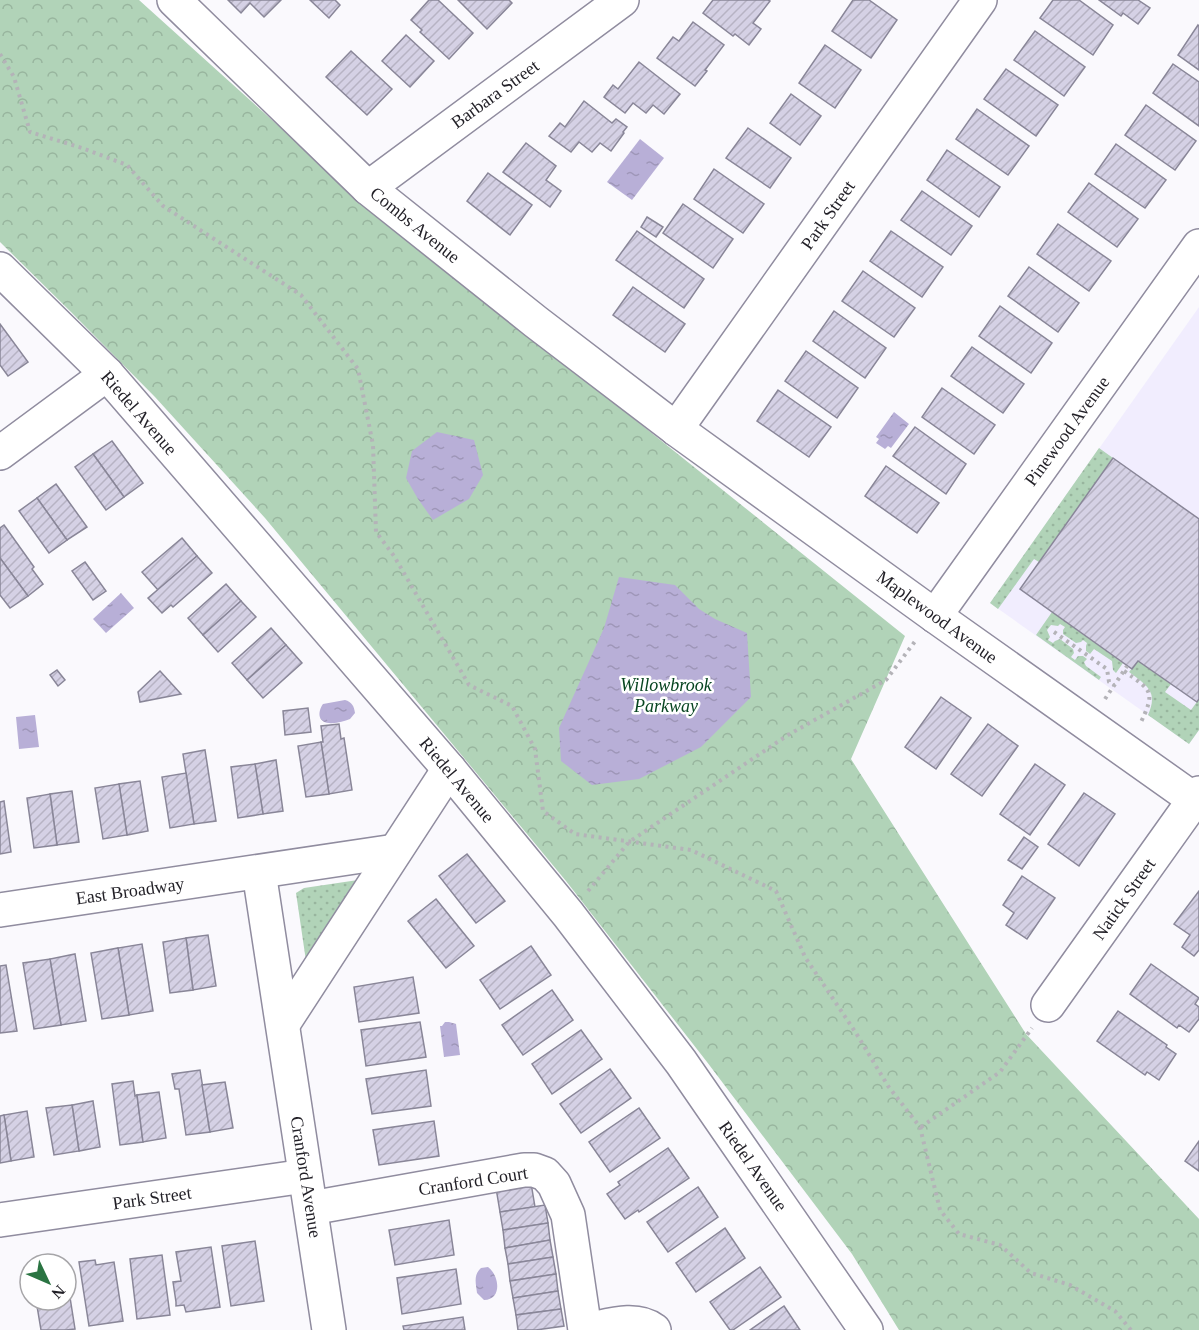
<svg xmlns="http://www.w3.org/2000/svg" width="1199" height="1330" font-family="Georgia,serif">
<defs>
<pattern id="grass-dots" width="8" height="8" patternUnits="userSpaceOnUse" patternTransform="scale(1.5)"><rect width="8" height="8" fill="#b1d3b8"/><path d="M2 2h.1M6 6h.1" fill="none" stroke="#98b59e" stroke-width="1.8" stroke-linecap="round"/></pattern>
<pattern id="forest-crowns" width="20" height="18" patternUnits="userSpaceOnUse" patternTransform="scale(1.5)"><rect width="20" height="18" fill="#b1d3b8"/><path d="M2 6a3 3 0 1 1 6 0M12 15a3 3 0 1 1 6 0" fill="none" stroke="#98b59e"/></pattern>
<pattern id="water-ripples" width="26" height="14" patternUnits="userSpaceOnUse" patternTransform="scale(1.5)"><rect width="26" height="14" fill="#b8afd7"/><path d="M2 4q2-2 4 0t4 0M15 11q2-2 4 0t4 0" fill="none" stroke="#9e96b8"/></pattern>
<pattern id="building-hatch" width="6" height="6" patternUnits="userSpaceOnUse" patternTransform="scale(1.5)"><rect width="6" height="6" fill="#d5d1e5"/><path d="M-1 1l2-2M0 6l6-6M5 7l2-2" fill="none" stroke="#b7b3c4"/></pattern>
</defs>
<rect width="100%" height="100%" fill="#faf9fd"/>
<polygon fill="#f1edfe" points="1199,307 1199,730 1189,744 990,603"/>
<g fill="url(#grass-dots)">
<polygon points="1099,448 1113,458 1039,562 1034,559 998,609 990,603"/>
<polygon points="1052,612 1123,663 1116,673 1113,670 1112,661 1094,649 1090,654 1086,651 1086,646 1087,643 1083,640 1081,642 1076,643 1063,634 1063,630 1065,627 1060,624 1058,626 1051,625 1047,630 1050,637 1048,640 1053,643 1055,641 1060,639 1073,649 1074,653 1071,657 1075,660 1078,656 1083,656 1087,659 1084,662 1086,666 1101,677 1099,680 1036,635"/>
<path d="M 1138,661 L 1171,684 L 1165,692 L 1191,710 L 1199,699 L 1199,730 L 1189,744 L 1148,715 C 1159,691 1146,685 1129,672 Z"/>
<polygon points="358,880 306,961 296,893 304,888"/>
</g>
<polygon fill="url(#forest-crowns)" points="0,0 139,0 362,201 905,636 851,759 1026,1034 1199,1219 1199,1330 899,1330 852,1254 707,1062 566,881 265,518 155,397 71,312 0,242"/>
<g fill="url(#water-ripples)">
<polygon points="640,139 664,158 632,200 607,182"/>
<polygon points="894,412 909,424 891,448 888,446 885,449 876,443 879,439 876,437"/>
<polygon points="437,432 474,440 483,475 469,499 433,520 418,499 406,478 412,451"/>
<polygon points="619,577 675,585 699,609 715,619 747,633 751,697 701,747 639,779 592,785 561,761 559,728 604,628"/>
<polygon points="121,593 134,608 106,633 93,619"/>
<path d="M 345,700 C 352,702 354,706 355,713 L 350,719 C 344,721 336,724 329,723 C 317,722 318,711 323,704 Z"/>
<polygon points="35,715 39,747 19,749 16,717"/>
<polygon points="445,1022 449,1022 456,1024 460,1055 444,1057 440,1026 442,1026"/>
<path d="M 488,1267 C 499,1275 503,1299 484,1300 L 477,1293 C 476,1284 473,1275 481,1268 Z"/>
</g>
<g fill="url(#building-hatch)" stroke="#898698" stroke-width="1.5">
<polygon points="228,0 281,0 264,17 250,3 241,13"/>
<polygon points="310,0 335,0 340,5 329,18"/>
<polygon points="429,0 438,0 473,33 449,59 420,32 422,30 411,20"/>
<polygon points="458,0 509,0 512,3 487,29"/>
<polygon points="713,0 768,0 770,1 753,23 761,29 749,45 735,34 733,36 703,13"/>
<polygon points="853,0 869,0 897,20 871,58 832,31"/>
<polygon points="1053,0 1079,0 1113,25 1093,55 1040,18"/>
<polygon points="1099,0 1138,0 1150,8 1138,24 1123,13 1121,16"/>
<polygon points="693,22 724,45 705,70 707,71 695,86 657,58 673,37 679,41"/>
<polygon points="1198,25 1199,26 1199,70 1178,55"/>
<polygon points="1035,31 1085,67 1064,96 1014,60"/>
<polygon points="406,35 434,61 410,87 382,61"/>
<polygon points="825,45 861,70 835,108 799,83"/>
<polygon points="351,51 392,89 367,115 326,77"/>
<polygon points="639,62 680,94 664,114 653,105 646,113 633,103 625,113 604,97 613,85 618,89"/>
<polygon points="1173,64 1199,82 1199,126 1153,93"/>
<polygon points="1006,69 1058,105 1036,136 984,99"/>
<polygon points="791,94 821,116 800,145 770,123"/>
<polygon points="584,101 612,123 616,119 627,127 623,132 624,133 611,151 600,143 592,152 579,142 571,152 549,136 560,123 565,127"/>
<polygon points="1146,105 1196,141 1175,170 1125,135"/>
<polygon points="977,109 1029,146 1008,175 956,139"/>
<polygon points="748,128 791,158 770,188 726,158"/>
<polygon points="526,143 556,166 546,180 561,191 550,207 503,172"/>
<polygon points="1116,144 1166,180 1145,208 1095,174"/>
<polygon points="947,150 1000,187 979,217 927,180"/>
<polygon points="714,169 764,204 743,233 694,199"/>
<polygon points="488,173 532,205 510,235 467,201"/>
<polygon points="1089,183 1138,219 1117,247 1068,212"/>
<polygon points="922,191 972,226 951,255 901,220"/>
<polygon points="683,204 733,239 713,268 663,233"/>
<polygon points="647,217 663,227 656,237 641,227"/>
<polygon points="1058,224 1111,261 1089,291 1037,254"/>
<polygon points="637,231 704,279 684,308 616,260"/>
<polygon points="891,231 943,267 922,297 870,261"/>
<polygon points="1029,267 1079,303 1058,332 1008,296"/>
<polygon points="863,271 915,308 894,337 842,301"/>
<polygon points="633,287 685,324 665,352 613,315"/>
<polygon points="1000,306 1052,343 1031,373 979,336"/>
<polygon points="834,311 886,348 865,378 813,341"/>
<polygon points="0,324 28,362 8,376 0,365"/>
<polygon points="972,347 1024,384 1003,413 951,376"/>
<polygon points="806,351 858,388 837,418 785,381"/>
<polygon points="942,388 995,425 974,454 922,417"/>
<polygon points="778,390 831,427 809,457 757,421"/>
<polygon points="915,427 966,464 946,494 893,456"/>
<polygon points="112,441 143,483 124,497 93,454"/>
<polygon points="93,454 124,497 106,510 75,467"/>
<polygon points="1113,458 1199,519 1199,699 1197,702 1138,661 1132,669 1020,589"/>
<polygon points="886,466 939,503 917,533 865,496"/>
<polygon points="56,484 87,527 67,540 37,498"/>
<polygon points="37,498 67,540 49,553 19,511"/>
<polygon points="4,525 34,567 32,569 43,584 28,596 0,558 0,528"/>
<polygon points="182,538 197,556 158,590 142,572"/>
<polygon points="197,556 212,573 173,607 171,605 162,613 148,598"/>
<polygon points="0,558 28,596 10,608 0,595"/>
<polygon points="85,562 106,591 93,600 72,571"/>
<polygon points="226,584 241,601 203,635 188,618"/>
<polygon points="241,601 256,617 218,652 203,635"/>
<polygon points="271,628 286,645 247,680 232,663"/>
<polygon points="286,645 302,663 263,698 247,680"/>
<polygon points="57,670 65,680 58,686 50,675"/>
<polygon points="160,671 181,694 140,702 138,692"/>
<polygon points="941,697 971,718 936,769 905,747"/>
<polygon points="308,708 311,732 285,735 283,711"/>
<polygon points="339,724 341,739 344,738 352,790 329,794 321,742 323,742 321,726"/>
<polygon points="988,724 1018,746 982,796 951,774"/>
<polygon points="321,742 329,794 306,797 298,746"/>
<polygon points="205,750 216,821 194,824 183,754"/>
<polygon points="276,760 283,811 263,814 255,764"/>
<polygon points="255,764 263,814 238,818 231,767"/>
<polygon points="1035,764 1065,785 1030,835 1000,814"/>
<polygon points="186,773 194,824 170,828 162,777"/>
<polygon points="140,781 148,831 127,835 119,784"/>
<polygon points="119,784 127,835 103,839 95,788"/>
<polygon points="72,791 79,842 57,845 50,794"/>
<polygon points="1084,793 1115,814 1079,866 1048,844"/>
<polygon points="50,794 57,845 34,848 27,798"/>
<polygon points="4,801 11,852 0,854 0,802"/>
<polygon points="1024,837 1038,847 1022,869 1008,860"/>
<polygon points="467,854 505,901 476,923 439,876"/>
<polygon points="1022,876 1055,898 1027,939 1006,925 1014,913 1003,905"/>
<polygon points="1199,891 1199,950 1194,956 1182,947 1190,935 1174,924"/>
<polygon points="436,899 474,946 446,968 408,921"/>
<polygon points="208,935 216,986 193,990 186,938"/>
<polygon points="186,938 193,990 170,993 163,942"/>
<polygon points="142,944 153,1011 129,1015 118,948"/>
<polygon points="531,946 551,975 500,1009 480,980"/>
<polygon points="118,948 129,1015 102,1019 91,953"/>
<polygon points="75,954 86,1021 61,1025 50,959"/>
<polygon points="50,959 61,1025 34,1029 23,963"/>
<polygon points="1151,964 1199,998 1195,1004 1199,1007 1199,1019 1189,1032 1179,1025 1177,1028 1130,994"/>
<polygon points="6,965 17,1031 0,1033 0,966"/>
<polygon points="413,977 419,1013 359,1022 354,987"/>
<polygon points="552,990 573,1020 523,1055 502,1025"/>
<polygon points="1118,1011 1167,1045 1166,1047 1176,1054 1159,1080 1147,1072 1145,1075 1097,1041"/>
<polygon points="420,1022 426,1057 366,1066 361,1030"/>
<polygon points="581,1030 602,1059 552,1094 532,1064"/>
<polygon points="610,1069 631,1098 581,1133 560,1104"/>
<polygon points="200,1070 210,1132 186,1135 179,1089 175,1089 172,1074"/>
<polygon points="426,1070 431,1106 372,1114 366,1079"/>
<polygon points="133,1081 135,1096 137,1095 143,1142 120,1145 112,1084"/>
<polygon points="225,1082 233,1128 210,1132 202,1085"/>
<polygon points="159,1092 166,1138 143,1142 137,1095"/>
<polygon points="93,1101 100,1147 79,1151 72,1105"/>
<polygon points="72,1105 79,1151 54,1155 46,1108"/>
<polygon points="639,1108 660,1138 610,1172 589,1142"/>
<polygon points="27,1111 34,1157 11,1161 4,1115"/>
<polygon points="4,1115 11,1161 0,1163 0,1116"/>
<polygon points="434,1121 439,1156 379,1165 373,1130"/>
<polygon points="1199,1141 1199,1171 1185,1161"/>
<polygon points="668,1148 689,1178 639,1212 638,1210 625,1219 607,1194 620,1185 618,1182"/>
<polygon points="531,1183 535,1207 500,1212 496,1188"/>
<polygon points="698,1187 718,1217 668,1252 647,1222"/>
<polygon points="545,1205 548,1223 503,1230 500,1212"/>
<polygon points="449,1220 454,1255 395,1265 389,1230"/>
<polygon points="548,1223 550,1240 505,1248 503,1230"/>
<polygon points="725,1228 745,1258 696,1292 676,1263"/>
<polygon points="550,1240 553,1257 508,1264 505,1248"/>
<polygon points="255,1241 264,1301 231,1306 222,1246"/>
<polygon points="211,1247 220,1307 186,1312 184,1305 176,1306 176,1302 173,1282 181,1281 176,1252"/>
<polygon points="162,1255 170,1315 137,1319 130,1259"/>
<polygon points="553,1257 556,1274 510,1281 508,1264"/>
<polygon points="95,1260 96,1265 114,1262 123,1321 89,1326 79,1262"/>
<polygon points="760,1267 781,1297 733,1330 730,1330 710,1302"/>
<polygon points="456,1269 461,1304 402,1314 397,1278"/>
<polygon points="66,1272 75,1329 66,1330 41,1330 36,1300 66,1300"/>
<polygon points="556,1274 558,1291 513,1298 510,1281"/>
<polygon points="558,1291 561,1309 516,1315 513,1298"/>
<polygon points="784,1306 800,1330 750,1330"/>
<polygon points="561,1309 564,1326 536,1330 518,1330 516,1315"/>
<polygon points="463,1317 465,1330 404,1330 403,1326"/>
</g>
<g fill="none" stroke-linecap="round" stroke-linejoin="round">
<g stroke="#908c9f" stroke-width="36">
<g id="minor">
<polyline points="174,0 368,188 536,322 676,429 935,616 1199,803"/>
<polyline points="368,188 622,0"/>
<polyline points="0,269 107,374 449,769 568,914 681,1062 866,1330"/>
<polyline points="676,429 980,0"/>
<polyline points="0,453 107,374"/>
<polyline points="935,616 1199,246"/>
<polyline points="259,872 329,1330"/>
<polyline points="0,910 395,851"/>
<polyline points="1048,1005 1199,793"/>
<polyline points="283,1024 449,769"/>
<polyline points="311,1208 524,1170 534,1170 545,1174 554,1184 568,1215 585,1330"/>
<polyline points="0,1220 305,1176"/>
<path d="M 587,1330 C 608,1326 635,1316 654,1330"/>
</g>
</g>
<g stroke="#b4b3b8" stroke-width="4" stroke-dasharray="3 4.5" stroke-linecap="butt">
<polyline points="0,54 14,77 30,132 82,148 127,165 163,206 301,295 358,369 373,445 376,532 394,556 469,685 512,706 535,749 543,811 575,834 691,850 776,891 805,957 856,1033 888,1086 920,1127 940,1210 959,1234 1000,1245 1031,1273 1070,1285 1115,1311 1131,1330"/>
<polyline points="1054,632 1107,669 1109,682 1114,685"/>
<path d="M 1124,671 C 1152,691 1156,691 1140,724"/>
<polyline points="1105,699 1127,666"/>
<polyline points="588,891 629,842 788,735 886,680 916,640"/>
<polyline points="921,1127 1000,1072 1032,1028"/>
</g>
<use href="#minor" stroke="#fff" stroke-width="33"/>
</g>
<g text-anchor="middle" stroke-width="5" stroke-linejoin="round" paint-order="stroke">
<g font-size="18" fill="#211f26" stroke="#fff">
<text transform="translate(495 94) rotate(-36)" y="6">Barbara Street</text>
<text transform="translate(828 215) rotate(-55)" y="6">Park Street</text>
<text transform="translate(415 225) rotate(39)" y="6">Combs Avenue</text>
<text transform="translate(139 413) rotate(49)" y="6">Riedel Avenue</text>
<text transform="translate(1067 431) rotate(-54)" y="6">Pinewood Avenue</text>
<text transform="translate(937 617) rotate(36)" y="6">Maplewood Avenue</text>
<text transform="translate(457 780) rotate(50)" y="6">Riedel Avenue</text>
<text transform="translate(130 891) rotate(-8)" y="6">East Broadway</text>
<text transform="translate(1124 899) rotate(-55)" y="6">Natick Street</text>
<text transform="translate(753 1166) rotate(55)" y="6">Riedel Avenue</text>
<text transform="translate(306 1177) rotate(81)" y="6">Cranford Avenue</text>
<text transform="translate(473 1181) rotate(-9)" y="6">Cranford Court</text>
<text transform="translate(152 1198) rotate(-8)" y="6">Park Street</text>
</g>
<g font-size="18" font-style="italic" fill="#074520" stroke="#fff">
<text x="666" y="691">Willowbrook<tspan x="666" dy="21">Parkway</tspan></text>
</g>
</g>
<g transform="translate(48 1282) rotate(134)"><circle r="28" fill="#ffffff" stroke="#a6a5a8" stroke-width="1.5"/>
<path d="M0-4.5L10 22L0 15L-10 22Z" fill="#2a7442"/>
<text y="-9" font-size="16" font-weight="bold" text-anchor="middle" fill="#211f26">N</text>
</g>
</svg>
